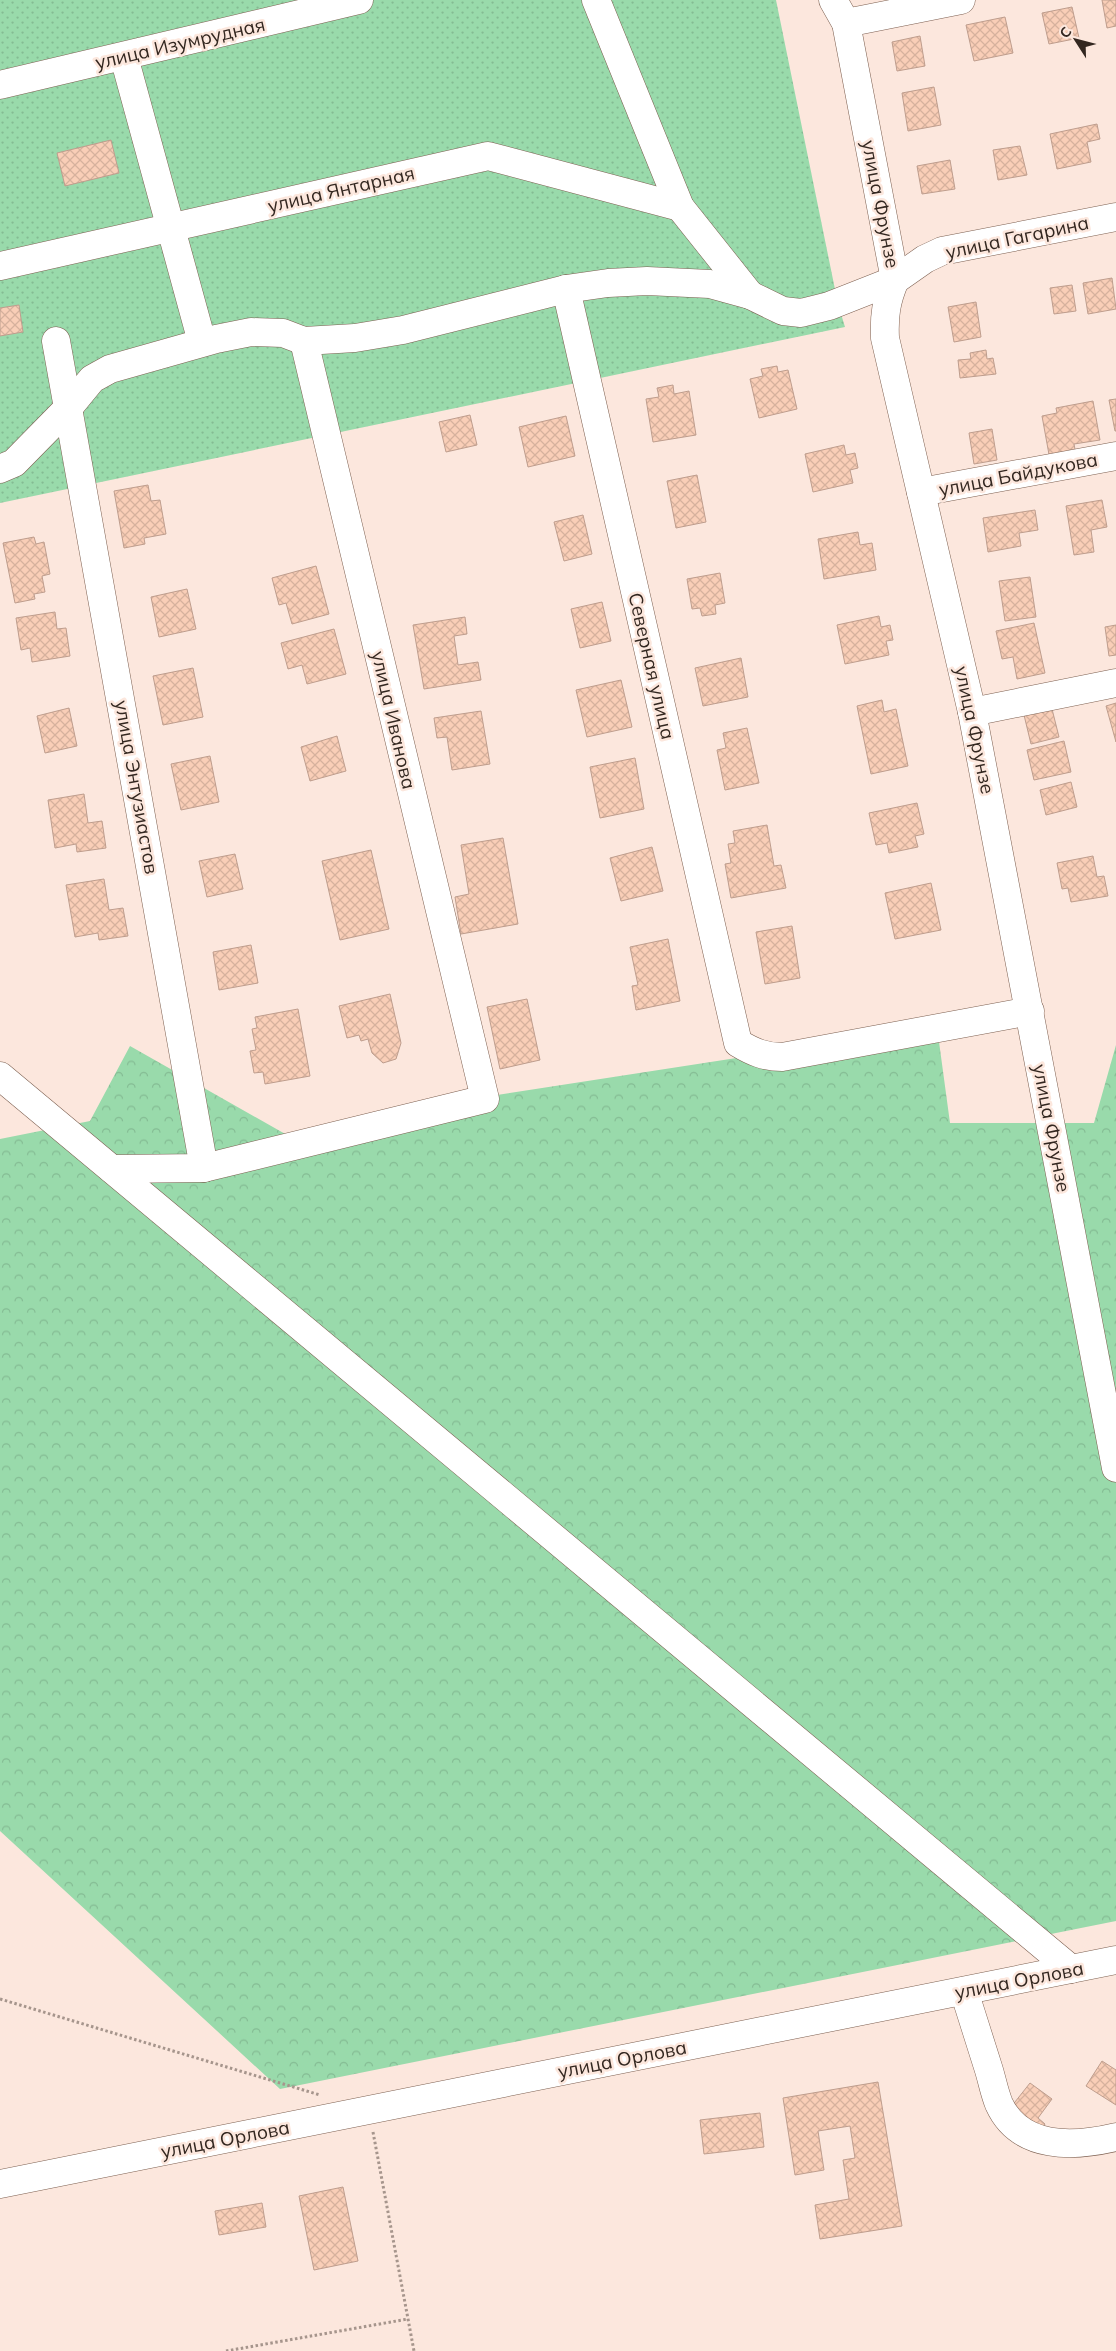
<svg xmlns="http://www.w3.org/2000/svg" width="1116" height="2351" font-family="Mulish,sans-serif">
<defs>
<pattern id="green-dots" width="8" height="8" patternUnits="userSpaceOnUse" patternTransform="scale(1.25)"><rect width="8" height="8" fill="#99daab"/><path d="M2 2h.1M6 6h.1" fill="none" stroke="#84bb93" stroke-width="1.8" stroke-linecap="round"/></pattern>
<pattern id="forest-crowns" width="20" height="18" patternUnits="userSpaceOnUse" patternTransform="scale(1.25)"><rect width="20" height="18" fill="#99daab"/><path d="M2 6a3 3 0 1 1 6 0M12 15a3 3 0 1 1 6 0" fill="none" stroke="#84bb93"/></pattern>
<pattern id="building-cross-hatch" width="8" height="8" patternUnits="userSpaceOnUse" patternTransform="scale(1.25)"><rect width="8" height="8" fill="#f9ceb7"/><path d="M0 0l8 8M0 8l8-8" fill="none" stroke="#d6b19d"/></pattern>
</defs>
<rect width="100%" height="100%" fill="#fce7dd"/>
<polygon fill="url(#green-dots)" points="0,0 776,0 838,304 845,327 0,503"/>
<polygon fill="url(#forest-crowns)" points="937,1027 950,1123 1094,1123 1116,1045 1116,1921 280,2089 0,1831 0,1139 90,1121 130,1046 287,1135 380,1113"/>
<g fill="url(#building-cross-hatch)" stroke="#be9d8d">
<polygon points="1102,0 1116,0 1116,26 1107,28"/>
<polygon points="1072,7 1079,38 1049,44 1042,13"/>
<polygon points="1005,17 1013,53 974,61 966,25"/>
<polygon points="920,36 925,66 897,71 892,42"/>
<polygon points="934,87 941,125 908,131 902,93"/>
<polygon points="1097,124 1100,139 1087,142 1091,162 1057,169 1050,134"/>
<polygon points="111,140 119,173 65,186 57,153"/>
<polygon points="1020,146 1027,175 998,180 993,150"/>
<polygon points="950,160 955,189 922,194 917,166"/>
<polygon points="1112,278 1116,309 1088,314 1083,283"/>
<polygon points="1072,285 1076,311 1054,314 1050,288"/>
<polygon points="976,302 981,337 954,342 948,307"/>
<polygon points="19,305 23,332 0,336 0,308"/>
<polygon points="986,350 987,359 993,358 996,374 960,378 958,360 971,359 970,353"/>
<polygon points="777,366 778,372 788,370 797,409 759,418 750,379 763,376 761,369"/>
<polygon points="673,385 674,394 689,391 696,435 653,442 646,399 659,397 657,388"/>
<polygon points="1116,399 1116,431 1115,431 1109,400"/>
<polygon points="1093,401 1100,440 1074,444 1076,455 1050,460 1042,416 1057,413 1056,408"/>
<polygon points="470,415 477,445 446,452 439,422"/>
<polygon points="566,416 575,456 528,467 519,427"/>
<polygon points="992,429 997,460 974,464 969,433"/>
<polygon points="844,445 846,455 855,453 858,468 850,470 853,483 813,492 805,454"/>
<polygon points="697,475 706,522 676,528 667,481"/>
<polygon points="148,485 151,501 160,500 166,534 144,538 145,544 124,548 114,491"/>
<polygon points="1102,500 1107,527 1091,530 1094,552 1074,555 1066,506"/>
<polygon points="1035,510 1038,530 1019,533 1021,546 988,552 983,518"/>
<polygon points="583,515 592,554 564,561 554,522"/>
<polygon points="858,532 860,545 872,543 876,570 824,579 818,539"/>
<polygon points="34,537 36,544 44,542 50,574 42,576 45,592 34,594 35,599 15,603 3,543"/>
<polygon points="316,566 329,614 292,624 286,603 279,605 272,578"/>
<polygon points="720,573 725,603 715,605 716,614 702,616 700,608 692,609 687,579"/>
<polygon points="1030,577 1036,617 1005,621 999,581"/>
<polygon points="187,589 196,629 159,637 151,597"/>
<polygon points="602,602 611,641 580,648 571,609"/>
<polygon points="55,612 57,629 66,628 70,656 32,662 30,648 21,650 16,618"/>
<polygon points="879,616 881,627 890,625 893,640 886,641 889,655 845,664 837,625"/>
<polygon points="465,617 467,634 454,636 458,665 478,662 481,680 424,689 413,625"/>
<polygon points="1034,623 1045,673 1017,679 1013,657 1002,659 996,631"/>
<polygon points="1116,625 1116,655 1109,656 1105,627"/>
<polygon points="334,629 346,674 307,684 302,665 288,669 281,643"/>
<polygon points="741,658 748,697 703,706 695,668"/>
<polygon points="193,668 203,717 163,725 153,676"/>
<polygon points="621,680 632,727 587,737 576,690"/>
<polygon points="882,700 884,712 896,709 908,766 871,774 857,706"/>
<polygon points="1116,703 1116,742 1106,706"/>
<polygon points="69,708 77,746 45,753 37,716"/>
<polygon points="1052,709 1059,737 1031,744 1024,715"/>
<polygon points="481,711 490,764 452,770 447,737 437,738 434,718"/>
<polygon points="747,728 759,783 725,790 717,750 726,748 723,733"/>
<polygon points="337,736 346,771 310,781 301,747"/>
<polygon points="1064,741 1071,772 1034,780 1027,750"/>
<polygon points="210,756 219,802 181,810 171,764"/>
<polygon points="635,758 644,809 600,818 590,767"/>
<polygon points="1071,782 1077,807 1046,815 1040,790"/>
<polygon points="84,794 88,823 102,821 106,848 77,852 76,844 55,848 48,800"/>
<polygon points="917,803 924,834 915,836 918,847 889,853 887,843 876,845 869,813"/>
<polygon points="767,825 774,866 781,865 786,888 731,898 725,864 731,863 728,844 735,843 733,831"/>
<polygon points="503,838 518,924 461,934 455,897 469,894 461,845"/>
<polygon points="652,847 663,891 621,901 610,858"/>
<polygon points="371,850 389,929 340,940 322,861"/>
<polygon points="235,854 243,889 207,897 199,861"/>
<polygon points="1093,856 1097,877 1104,876 1108,896 1071,902 1068,888 1062,889 1057,863"/>
<polygon points="104,879 109,910 123,908 128,936 99,940 98,933 75,937 66,885"/>
<polygon points="931,883 941,930 895,939 885,893"/>
<polygon points="792,926 800,978 765,984 756,932"/>
<polygon points="668,939 680,1001 636,1010 632,986 638,985 630,947"/>
<polygon points="251,945 258,983 219,990 213,952"/>
<polygon points="390,994 401,1043 396,1059 383,1063 372,1053 368,1039 361,1041 359,1035 347,1038 339,1006"/>
<polygon points="527,999 540,1060 500,1069 487,1007"/>
<polygon points="298,1009 310,1076 265,1084 263,1072 254,1073 250,1051 256,1050 252,1029 257,1028 255,1017"/>
<polygon points="1102,2061 1116,2070 1116,2105 1086,2086"/>
<polygon points="878,2082 902,2226 820,2239 815,2205 849,2199 843,2160 855,2158 850,2126 818,2131 824,2170 795,2175 783,2098"/>
<polygon points="1030,2083 1052,2099 1038,2118 1045,2124 1041,2130 1011,2107"/>
<polygon points="760,2113 764,2147 704,2154 700,2120"/>
<polygon points="343,2187 358,2261 314,2270 299,2196"/>
<polygon points="262,2203 266,2227 219,2235 215,2211"/>
</g>
<g fill="none" stroke-linecap="round" stroke-linejoin="round">
<g stroke="#7d6051" stroke-width="29">
<g id="minor">
<polyline points="596,0 680,207 750,295"/>
<path d="M 833,0 L 846,23 L 895,280 C 886,301 884,316 885,338 L 972,712 L 1116,1468"/>
<polyline points="846,23 961,0"/>
<polyline points="124,57 202,342"/>
<polyline points="0,85 359,0"/>
<polyline points="0,266 488,156 680,207"/>
<path d="M 566,289 L 738,1043 C 753,1052 765,1057 782,1057 L 1030,1011"/>
<polyline points="56,341 204,1168"/>
<polyline points="0,469 14,463 69,407 92,379 110,369 216,339 251,332 283,333 304,341 355,338 403,330 566,289 608,283 647,281 710,284 750,295 783,311 801,313 829,306 895,280 925,259 942,251 1116,217"/>
<polyline points="921,492 1116,456"/>
<polyline points="972,712 1116,683"/>
<polyline points="0,1076 1071,1969"/>
<polyline points="112,1169 204,1168 485,1099 304,341"/>
<path d="M 964,1991 C 972,2016 980,2042 988,2067 C 992,2079 994,2092 999,2104 C 1020,2150 1074,2147 1116,2137"/>
<polyline points="0,2184 1116,1960"/>
</g>
</g>
<g stroke="#a6958c" stroke-width="3" stroke-dasharray="2.5 2.5" stroke-linecap="butt">
<polyline points="0,1999 320,2095"/>
<polyline points="373,2132 414,2351"/>
<polyline points="226,2351 408,2319"/>
</g>
<use href="#minor" stroke="#fff" stroke-width="28"/>
</g>
<g text-anchor="middle" stroke-width="5" stroke-linejoin="round" paint-order="stroke">
<g font-size="19" fill="#332720" stroke="#fce7dd">
<text transform="translate(180 43) rotate(-13)" y="7">улица Изумрудная</text>
<text transform="translate(341 189) rotate(-13)" y="7">улица Янтарная</text>
<text transform="translate(881 204) rotate(79)" y="7">улица Фрунзе</text>
<text transform="translate(1017 237) rotate(-12)" y="7">улица Гагарина</text>
<text transform="translate(1018 474) rotate(-11)" y="7">улица Байдукова</text>
<text transform="translate(652 666) rotate(77)" y="7">Северная улица</text>
<text transform="translate(394 720) rotate(77)" y="7">улица Иванова</text>
<text transform="translate(975 730) rotate(78)" y="7">улица Фрунзе</text>
<text transform="translate(137 787) rotate(80)" y="7">улица Энтузиастов</text>
<text transform="translate(1052 1128) rotate(79)" y="7">улица Фрунзе</text>
<text transform="translate(1019 1980) rotate(-11)" y="7">улица Орлова</text>
<text transform="translate(622 2059) rotate(-11)" y="7">улица Орлова</text>
<text transform="translate(225 2139) rotate(-11)" y="7">улица Орлова</text>
</g>
</g>
<g transform="translate(1076 40) rotate(306)" stroke="#fce7dd" stroke-width="4" paint-order="stroke">
<path d="M0-4L9 19L0 12L-9 19Z" fill="#332720"/>
<text y="-8" font-size="14" font-weight="bold" text-anchor="middle" fill="#332720">С</text>
</g>
</svg>
